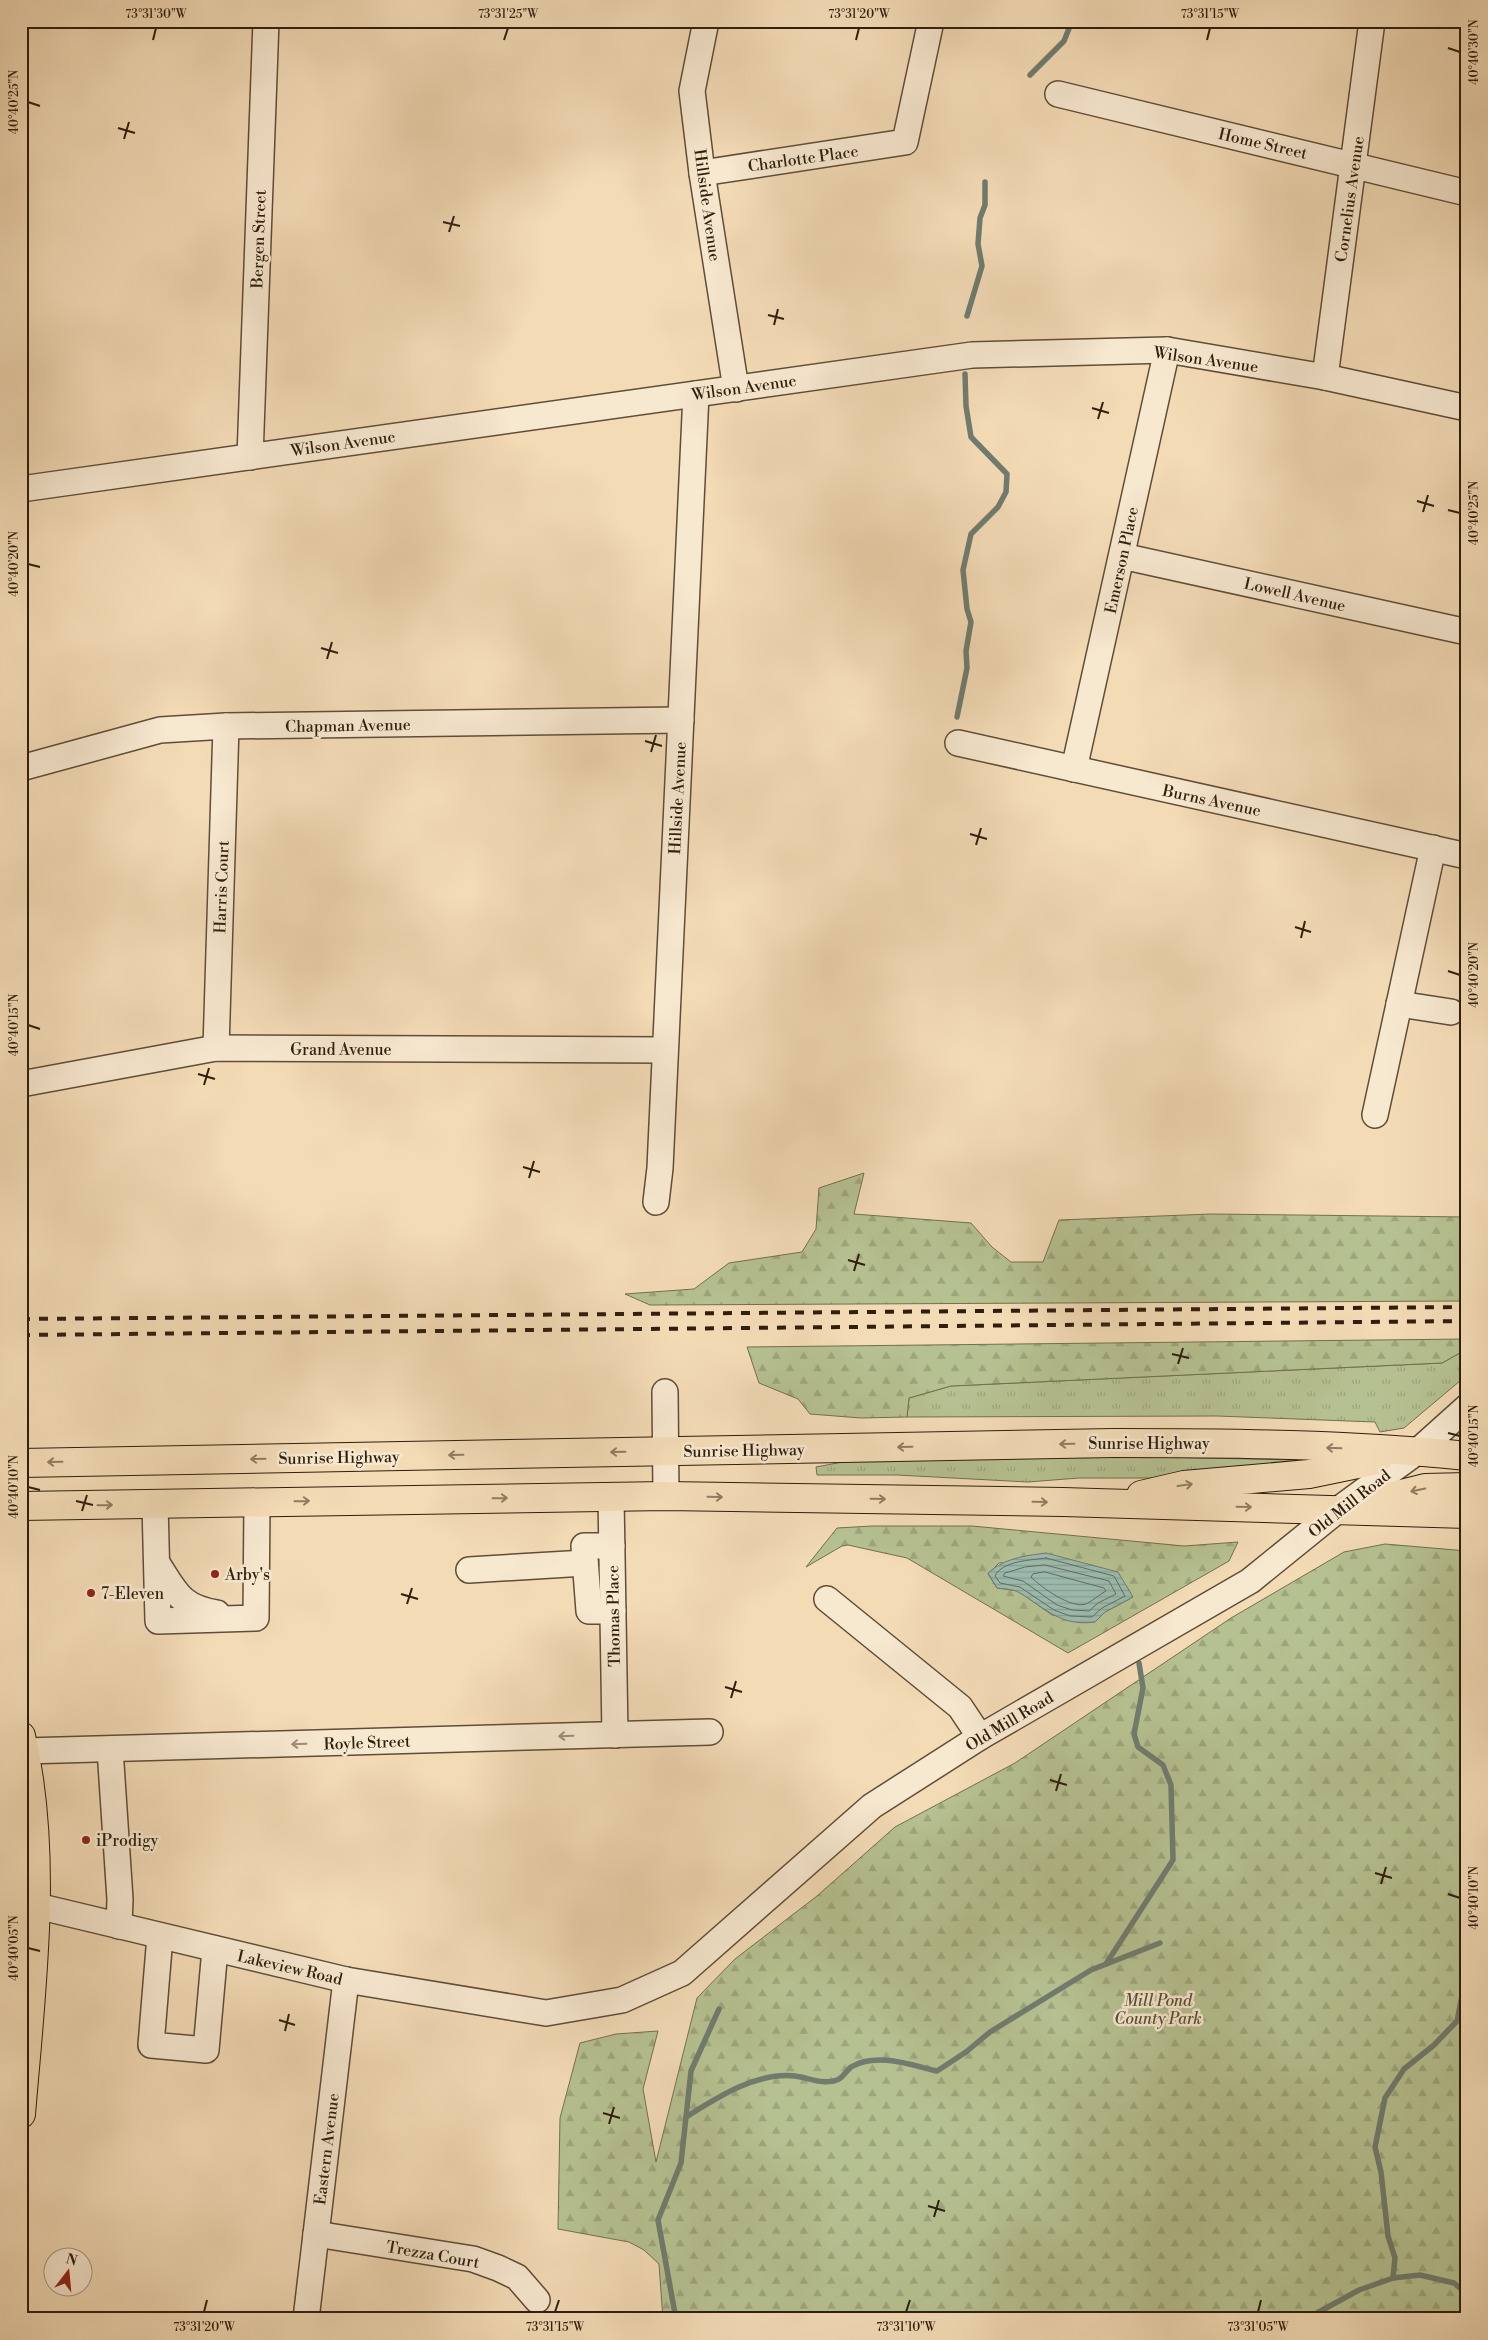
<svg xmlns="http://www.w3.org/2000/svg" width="1488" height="2340" font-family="'Libre Bodoni',serif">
<defs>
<pattern id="grass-tufts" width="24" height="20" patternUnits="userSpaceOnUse" patternTransform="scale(1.25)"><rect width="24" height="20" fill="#b6c191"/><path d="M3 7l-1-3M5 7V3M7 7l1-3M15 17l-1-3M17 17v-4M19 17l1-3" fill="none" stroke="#9da57c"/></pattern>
<pattern id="forest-firs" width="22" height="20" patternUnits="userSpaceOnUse" patternTransform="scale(1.25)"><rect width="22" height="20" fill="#b6c191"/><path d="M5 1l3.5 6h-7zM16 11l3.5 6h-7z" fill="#9da57c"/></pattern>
<pattern id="water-rules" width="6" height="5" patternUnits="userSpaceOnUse" patternTransform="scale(1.25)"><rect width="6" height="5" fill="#9bbbaf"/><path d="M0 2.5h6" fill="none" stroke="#86a095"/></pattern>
</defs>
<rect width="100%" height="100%" fill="#f3dbb6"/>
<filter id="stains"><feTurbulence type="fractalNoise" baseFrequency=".004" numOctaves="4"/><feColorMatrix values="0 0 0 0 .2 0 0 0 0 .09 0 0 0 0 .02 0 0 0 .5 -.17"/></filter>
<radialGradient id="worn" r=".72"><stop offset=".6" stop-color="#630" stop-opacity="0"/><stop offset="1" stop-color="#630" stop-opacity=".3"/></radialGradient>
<g fill="url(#grass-tufts)" stroke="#727050">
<polygon points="1467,1349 1467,1375 1404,1428 1380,1432 1375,1422 1217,1416 907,1417 909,1398 951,1386 1442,1363"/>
<polygon points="1111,1456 1297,1460 1298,1469 1152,1478 1079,1478 1028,1482 897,1475 817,1475 816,1467 848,1461 892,1459"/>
</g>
<g fill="url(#forest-firs)" stroke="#727050" fill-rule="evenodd">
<polygon points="864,1173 854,1214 971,1223 992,1247 1011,1262 1043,1262 1059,1220 1211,1214 1467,1217 1467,1301 650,1305 625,1294 694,1289 729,1263 802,1252 816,1229 819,1188"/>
<polygon points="1467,1339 1467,1349 1442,1363 951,1386 909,1398 907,1417 861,1418 810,1414 798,1399 759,1383 747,1347"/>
<path d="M 872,1526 L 972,1526 L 1184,1546 L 1238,1542 L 1229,1561 L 1068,1653 L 907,1558 L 848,1545 L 842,1546 L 806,1567 L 837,1528 ZM 999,1563 C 1031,1563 1099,1555 1122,1581 C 1126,1585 1129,1592 1133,1597 L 1105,1612 L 1095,1622 L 1052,1615 L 1018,1591 L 997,1588 L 988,1574 Z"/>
<polygon points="1385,1544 1467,1551 1467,2319 663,2319 659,2264 644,2250 629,2242 558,2229 560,2118 580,2043 616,2034 658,2031 643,2089 656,2162 697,1998 735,1959 817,1896 895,1827 1015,1763 1231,1618 1344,1552"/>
</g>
<path fill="url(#water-rules)" stroke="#707c6f" d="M 1046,1553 L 1118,1572 L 1133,1597 L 1105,1612 L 1095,1622 C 1061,1627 1045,1608 1020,1593 C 1014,1589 1004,1589 997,1588 L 988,1573 C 1005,1558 1024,1556 1046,1553 Z"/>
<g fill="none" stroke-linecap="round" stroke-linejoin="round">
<g stroke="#656c5e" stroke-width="1">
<path d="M 1046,1558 L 1114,1576 L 1125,1596 L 1102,1608 L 1092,1617 L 1070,1616 L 1054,1610 L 1020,1587 L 1000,1583 L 995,1576 C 1002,1561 1031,1560 1046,1558 Z"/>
<polygon points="1045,1565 1109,1581 1116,1594 1098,1603 1089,1611 1072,1610 1057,1605 1023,1581 1003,1576 1005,1573 1025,1567"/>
<path d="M 1045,1572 L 1104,1588 L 1106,1591 C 1102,1593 1089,1603 1086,1604 C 1071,1609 1041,1587 1031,1577 L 1033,1574 Z"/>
</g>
<g stroke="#707c6f" stroke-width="5.5">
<polyline points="1030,75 1064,41 1072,21"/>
<polyline points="967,316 982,266 978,244 980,218 985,205 985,182"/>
<polyline points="957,717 967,668 966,651 971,622 967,609 963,570 971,534 998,507 1006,492 1007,474 971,437 966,406 965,374"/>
<polyline points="1106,1964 1173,1860 1171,1785 1163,1765 1138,1747 1134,1734 1143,1688 1139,1663"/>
<path d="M 686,2117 C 718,2097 756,2072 795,2076 C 810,2078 822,2085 837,2080 C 843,2078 846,2071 851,2067 C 876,2052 911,2065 937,2071 L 966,2052 L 990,2032 L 1091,1970 L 1160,1943"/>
<polyline points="1393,2278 1420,2275 1454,2283 1467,2294"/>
<polyline points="676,2319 658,2220 681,2163 691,2071 719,2009"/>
<polyline points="1306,2319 1359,2290 1393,2278 1395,2258 1388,2236 1381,2172 1375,2147 1385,2098 1404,2069 1434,2045 1457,2021 1467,1971"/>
</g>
<polyline stroke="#ccb594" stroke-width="25" stroke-dasharray="25 12" stroke-linecap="butt" points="1451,1012 1467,1012"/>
<g stroke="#604d38" stroke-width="28">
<g id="minor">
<polyline points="706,21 692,91 702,173 736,389"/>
<polyline points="1058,94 1467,193"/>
<polyline points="702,173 905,142 931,21"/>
<polyline points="1325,377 1372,21"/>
<polyline points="250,457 266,21"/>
<polyline points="21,489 972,355 1167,350 1325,377 1467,408"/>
<polyline points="1122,556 1467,632"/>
<polyline points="958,743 1467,856"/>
<polyline points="21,768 160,730 226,726 681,720"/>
<polyline points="1074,769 1167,350"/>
<polyline points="1399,1004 1451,1012"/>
<polyline points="216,1048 226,726"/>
<polyline points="21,1084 216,1048 664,1050"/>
<polyline points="1375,1115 1433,848"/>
<polyline points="656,1202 660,1168 696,394"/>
<polyline points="665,1392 666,1496"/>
<polyline points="611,1497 615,1735"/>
<polyline points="155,1504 158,1621 256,1618 257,1502"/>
<polyline points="612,1546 584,1546 589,1611 613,1611"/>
<path d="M 157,1563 C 176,1592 180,1607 217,1613"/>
<polyline points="469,1570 585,1563"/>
<polyline points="827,1599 960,1707 980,1737"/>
<polyline points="110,1749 120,1899 119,1926"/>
<polyline points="25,1751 710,1732"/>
<polyline points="37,1906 346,1980 546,2013 622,2000 682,1973 872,1806 980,1737 1250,1581 1339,1509 1418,1451 1467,1407"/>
<polyline points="160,1936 151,2045 206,2050 215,1949"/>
<polyline points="316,2234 473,2259 498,2268 517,2277 537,2300"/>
<polyline points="306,2319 346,1980"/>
</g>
</g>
<g stroke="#2f1e0e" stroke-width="30">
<path id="major" d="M 21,1736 C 49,1857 31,1992 21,2114"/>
</g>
<g stroke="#2f1e0e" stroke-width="30">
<g id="highway">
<path d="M 21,1463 L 1114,1443 C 1232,1443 1350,1444 1467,1456"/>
<polyline points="1141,1495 1184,1485 1309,1474 1377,1460"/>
<polyline points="1369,1502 1425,1488 1467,1487"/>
<polyline points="21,1506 666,1496 1063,1502 1467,1514"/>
</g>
</g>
<use href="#minor" stroke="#f7e8d0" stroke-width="25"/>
<use href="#major" stroke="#f3dbb6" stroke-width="28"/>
<use href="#highway" stroke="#f3dbb6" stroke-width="28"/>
<g stroke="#2f1e0e" stroke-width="4" stroke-dasharray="9 9" stroke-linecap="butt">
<polyline points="21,1319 1467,1307"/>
<polyline points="21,1335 1467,1321"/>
</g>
</g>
<defs><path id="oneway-shaft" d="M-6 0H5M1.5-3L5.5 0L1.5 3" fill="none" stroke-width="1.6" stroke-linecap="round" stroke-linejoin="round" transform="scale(1.25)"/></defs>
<g stroke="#917c62">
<use href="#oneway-shaft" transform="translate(1067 1444) rotate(179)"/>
<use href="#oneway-shaft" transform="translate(905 1447) rotate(179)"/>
<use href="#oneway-shaft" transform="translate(1334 1448) rotate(-178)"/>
<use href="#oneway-shaft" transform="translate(618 1452) rotate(179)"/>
<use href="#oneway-shaft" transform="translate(456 1455) rotate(179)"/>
<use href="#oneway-shaft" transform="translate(258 1459) rotate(179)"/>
<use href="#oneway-shaft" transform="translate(55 1462) rotate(179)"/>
<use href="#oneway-shaft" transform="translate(1185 1485) rotate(-8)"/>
<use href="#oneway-shaft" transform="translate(1418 1490) rotate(168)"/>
<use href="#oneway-shaft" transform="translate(715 1497) rotate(1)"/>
<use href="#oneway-shaft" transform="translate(500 1498) rotate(-1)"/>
<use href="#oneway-shaft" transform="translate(878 1499) rotate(1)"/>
<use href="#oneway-shaft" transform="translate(302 1501) rotate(-1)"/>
<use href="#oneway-shaft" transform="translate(1040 1502) rotate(1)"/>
<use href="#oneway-shaft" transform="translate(105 1505) rotate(-1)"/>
<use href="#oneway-shaft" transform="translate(1244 1507) rotate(1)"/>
</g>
<g stroke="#9d8d79">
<use href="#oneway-shaft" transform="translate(566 1736) rotate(178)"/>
<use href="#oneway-shaft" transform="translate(299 1744) rotate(178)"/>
</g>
<path fill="none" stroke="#2f1e0e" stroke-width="2" d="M 153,40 L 156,28M 504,40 L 508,28M 856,40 L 859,28M 1207,40 L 1210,28M 1448,48 L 1460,52M 28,102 L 40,106M 118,128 L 135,133M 124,139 L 129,122M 443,222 L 460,226M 449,232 L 454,216M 768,315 L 784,319M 774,325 L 778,309M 1092,408 L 1109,413M 1098,419 L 1103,402M 1417,501 L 1434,506M 1448,510 L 1460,513M 1423,512 L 1428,495M 28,564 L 40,567M 321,648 L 338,653M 327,659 L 332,642M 645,741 L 662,746M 651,752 L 656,735M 970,834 L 987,839M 976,845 L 981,828M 1295,927 L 1311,932M 1301,938 L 1305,921M 1448,971 L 1460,975M 28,1025 L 40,1029M 198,1074 L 215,1079M 204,1085 L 209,1068M 523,1167 L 540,1172M 529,1178 L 534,1161M 848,1260 L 865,1265M 854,1271 L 859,1254M 1172,1354 L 1189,1358M 1178,1364 L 1183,1348M 1448,1433 L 1460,1436M 28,1487 L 40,1490M 76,1501 L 93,1505M 82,1511 L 87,1495M 401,1594 L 418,1599M 407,1604 L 412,1588M 725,1687 L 742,1692M 731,1698 L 736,1681M 1050,1780 L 1067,1785M 1056,1791 L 1061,1774M 1375,1873 L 1392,1878M 1381,1884 L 1386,1867M 1448,1894 L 1460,1898M 28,1948 L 40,1951M 279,2020 L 295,2025M 285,2031 L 289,2014M 603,2113 L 620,2118M 609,2124 L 614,2107M 928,2206 L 945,2211M 934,2217 L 939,2200M 204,2312 L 207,2300M 555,2312 L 559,2300M 906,2312 L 910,2300M 1258,2312 L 1261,2300"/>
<g fill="#8f2418" stroke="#f7e8d0" stroke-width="2">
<circle cx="215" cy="1574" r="5"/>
<circle cx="91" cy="1593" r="5"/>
<circle cx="86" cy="1840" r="5"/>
</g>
<g text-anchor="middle" stroke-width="5" stroke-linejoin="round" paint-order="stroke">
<g font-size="16" fill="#2f1e0e" stroke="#f7e8d0">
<text transform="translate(1263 143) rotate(13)" y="6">Home Street</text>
<text transform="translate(803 158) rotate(-8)" y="6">Charlotte Place</text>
<text transform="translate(1349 199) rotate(-82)" y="6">Cornelius Avenue</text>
<text transform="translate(708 205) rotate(82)" y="6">Hillside Avenue</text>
<text transform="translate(258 239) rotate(-88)" y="6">Bergen Street</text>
<text transform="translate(1206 359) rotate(8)" y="6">Wilson Avenue</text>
<text transform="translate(744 387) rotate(-8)" y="6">Wilson Avenue</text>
<text transform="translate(343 443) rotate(-8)" y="6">Wilson Avenue</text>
<text transform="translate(1121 560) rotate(-78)" y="6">Emerson Place</text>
<text transform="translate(1295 594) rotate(13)" y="6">Lowell Avenue</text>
<text transform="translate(348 725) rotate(-1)" y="6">Chapman Avenue</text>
<text transform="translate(677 798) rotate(-87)" y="6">Hillside Avenue</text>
<text transform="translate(1212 800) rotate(12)" y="6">Burns Avenue</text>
<text transform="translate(221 887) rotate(-88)" y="6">Harris Court</text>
<text x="341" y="1055">Grand Avenue</text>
<text x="1149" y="1449">Sunrise Highway</text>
<text transform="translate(744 1450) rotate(-1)" y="6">Sunrise Highway</text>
<text transform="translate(339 1457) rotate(-1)" y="6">Sunrise Highway</text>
<text transform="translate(1349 1503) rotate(-38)" y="6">Old Mill Road</text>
<text transform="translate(613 1616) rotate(-91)" y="6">Thomas Place</text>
<text transform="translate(1009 1721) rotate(-31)" y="6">Old Mill Road</text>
<text transform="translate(367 1742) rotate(-2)" y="6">Royle Street</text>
<text transform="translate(290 1967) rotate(13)" y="6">Lakeview Road</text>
<text transform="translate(326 2149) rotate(-83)" y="6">Eastern Avenue</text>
<text transform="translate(433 2254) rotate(10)" y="6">Trezza Court</text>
</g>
<g font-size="16" fill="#2f1e0e" stroke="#f7e8d0" text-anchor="start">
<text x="225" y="1580">Arby's</text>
<text x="101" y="1599">7-Eleven</text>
<text x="96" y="1846">iProdigy</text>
</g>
<g font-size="16" font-style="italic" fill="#584f35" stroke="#f7e8d0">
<text x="1158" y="2006">Mill Pond<tspan x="1158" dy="18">County Park</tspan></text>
</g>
</g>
<rect width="1488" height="2340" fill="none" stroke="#f3dbb6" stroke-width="55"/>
<g transform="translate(68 2272) rotate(16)"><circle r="24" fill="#f7e8d0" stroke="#a79782"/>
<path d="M0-4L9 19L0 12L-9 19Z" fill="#8f2418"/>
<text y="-8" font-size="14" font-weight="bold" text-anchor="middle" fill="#2f1e0e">N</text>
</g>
<rect x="28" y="28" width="1432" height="2284" fill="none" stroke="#2f1e0e" stroke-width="2"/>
<g font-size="12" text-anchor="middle" fill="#2f1e0e">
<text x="156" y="18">73°31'30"W</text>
<text x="508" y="18">73°31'25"W</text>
<text x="859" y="18">73°31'20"W</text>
<text x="1210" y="18">73°31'15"W</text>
<text transform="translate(1474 52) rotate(-90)" y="4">40°40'30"N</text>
<text transform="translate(14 102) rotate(-90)" y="4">40°40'25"N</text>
<text transform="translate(1474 513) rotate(-90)" y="4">40°40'25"N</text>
<text transform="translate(14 564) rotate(-90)" y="4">40°40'20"N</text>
<text transform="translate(1474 975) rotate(-90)" y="4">40°40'20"N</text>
<text transform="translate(14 1025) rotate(-90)" y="4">40°40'15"N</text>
<text transform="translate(1474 1436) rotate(-90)" y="4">40°40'15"N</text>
<text transform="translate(14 1487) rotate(-90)" y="4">40°40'10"N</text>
<text transform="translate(1474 1898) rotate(-90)" y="4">40°40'10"N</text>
<text transform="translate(14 1948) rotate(-90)" y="4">40°40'05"N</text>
<text x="204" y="2331">73°31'20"W</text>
<text x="555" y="2331">73°31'15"W</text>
<text x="906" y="2331">73°31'10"W</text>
<text x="1258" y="2331">73°31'05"W</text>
</g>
<rect width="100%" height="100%" filter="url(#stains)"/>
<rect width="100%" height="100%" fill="url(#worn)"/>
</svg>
